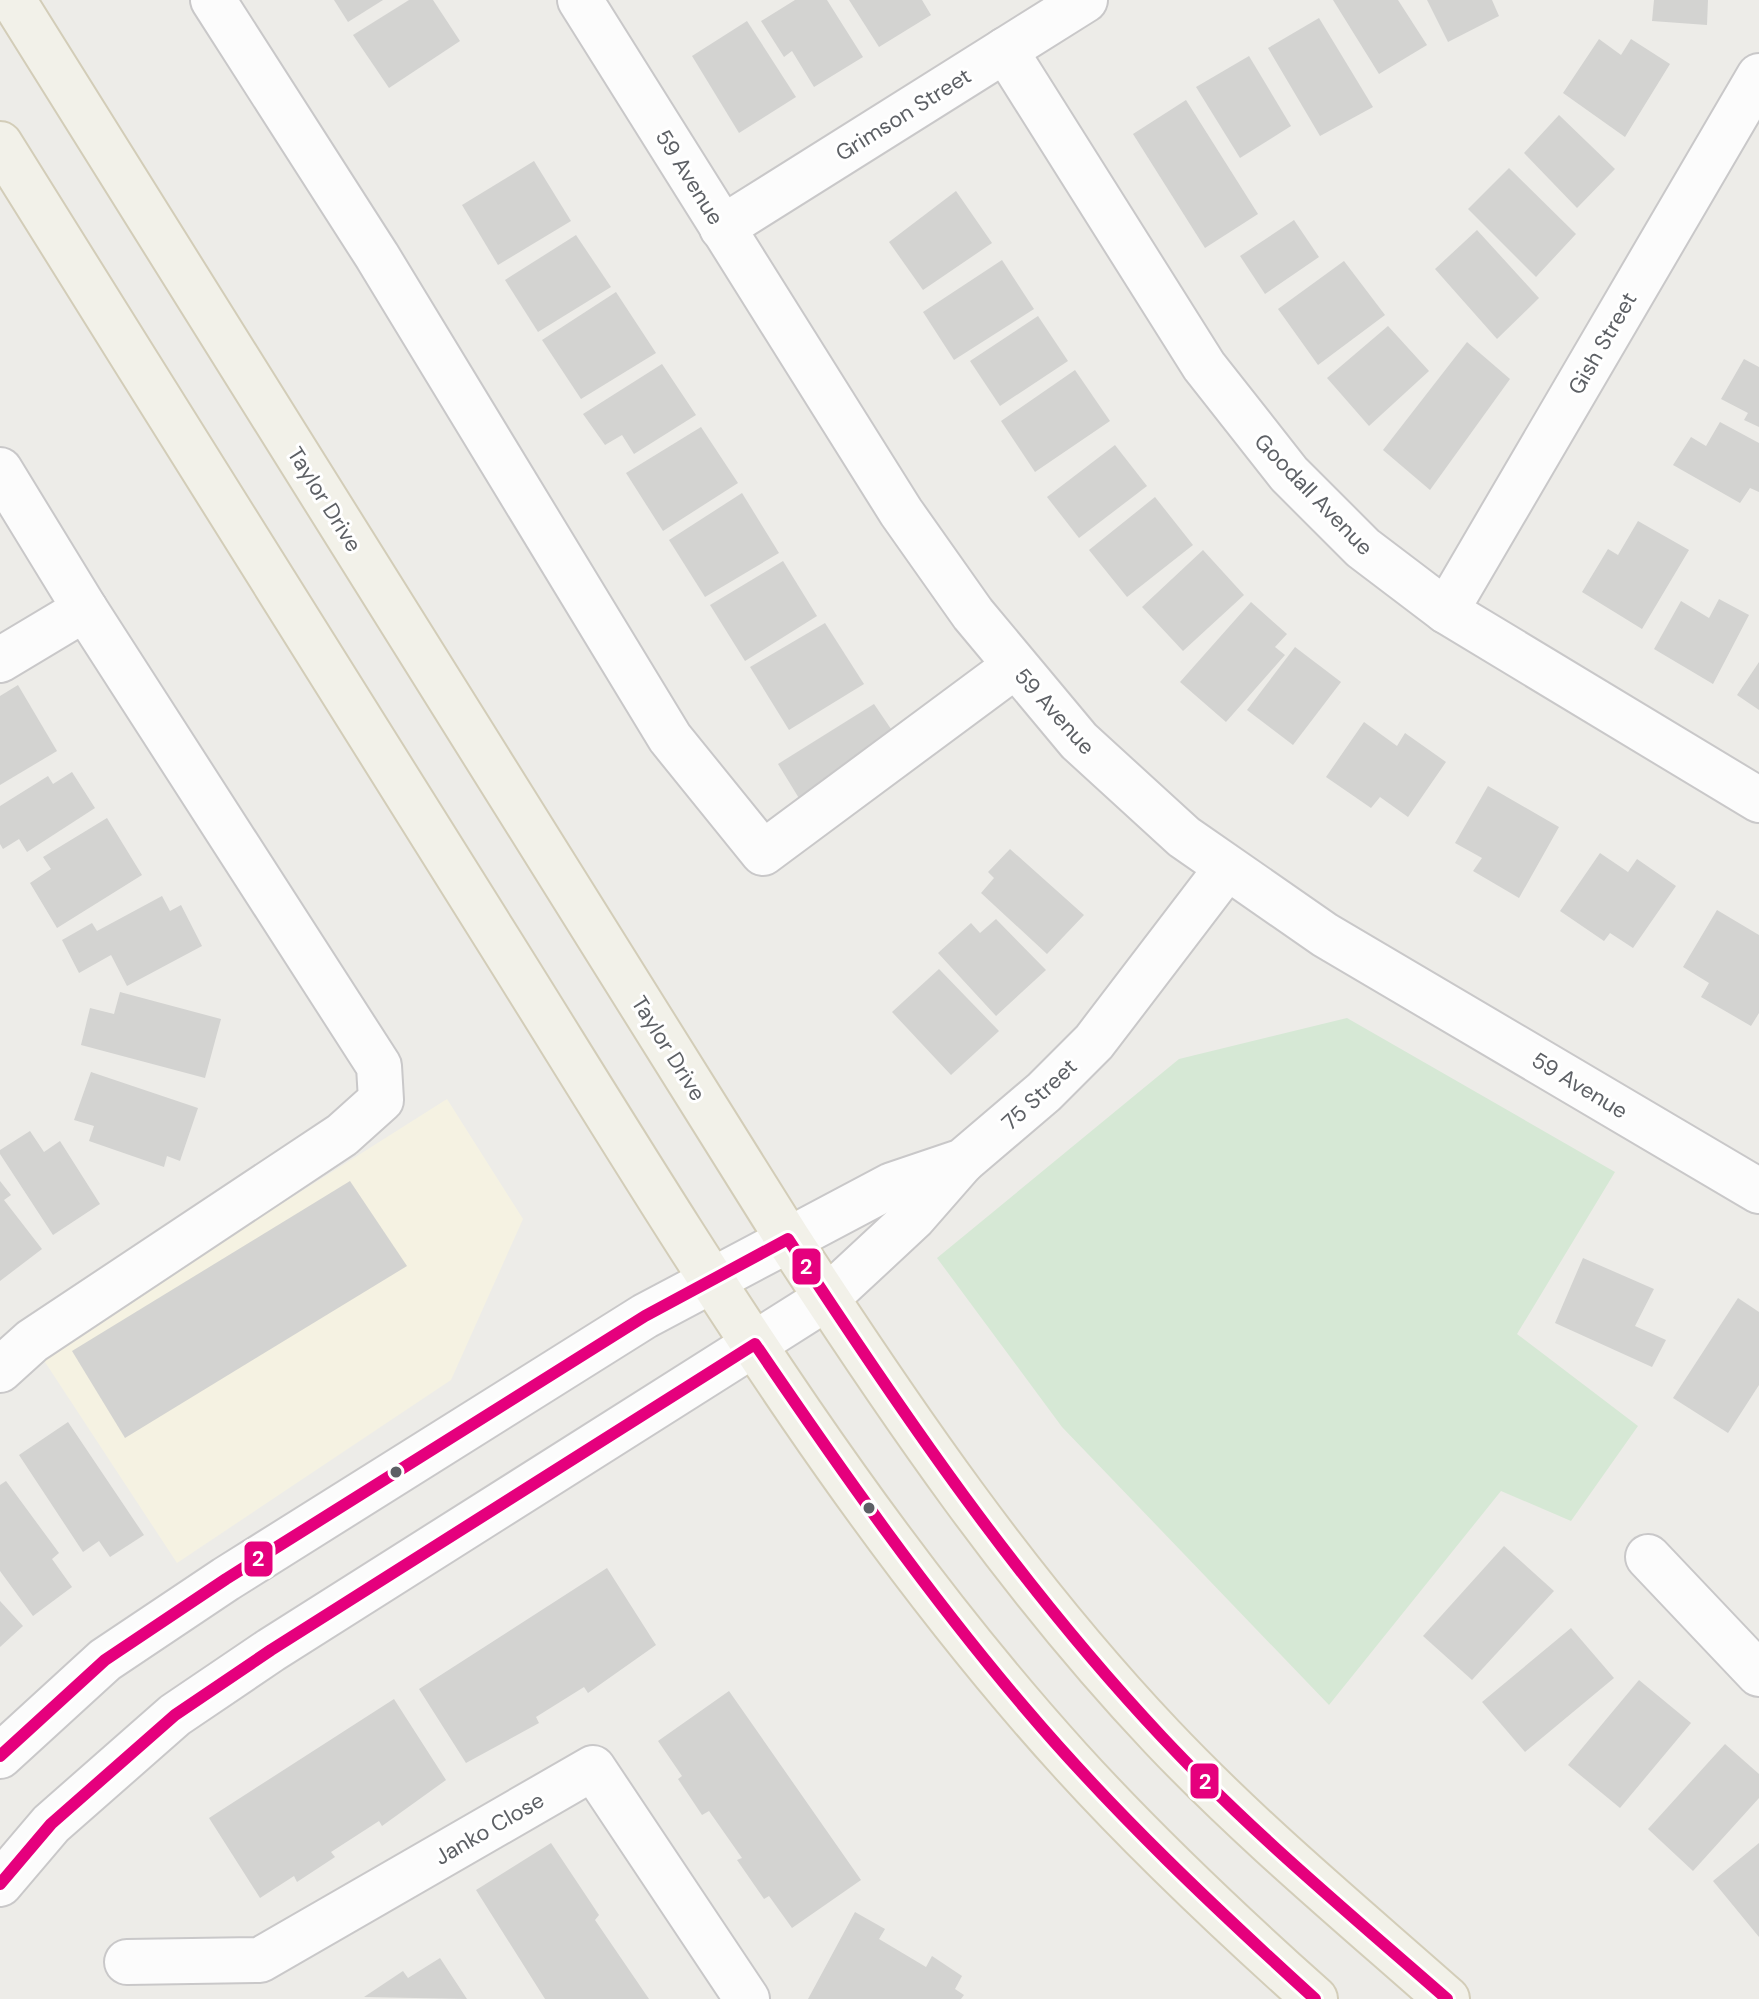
<svg xmlns="http://www.w3.org/2000/svg" width="1759" height="1999" font-family="'DM Sans',sans-serif">
<rect width="100%" height="100%" fill="#edece8"/>
<polygon fill="#f5f2e2" points="447,1099 523,1219 451,1380 177,1563 41,1356"/>
<polygon fill="#d6e8d5" points="1347,1018 1615,1172 1517,1334 1638,1426 1571,1521 1501,1491 1329,1705 1062,1427 937,1258 1179,1059"/>
<g fill="#d3d3d1">
<polygon points="334,0 383,0 348,22"/>
<polygon points="409,0 433,0 460,41 389,88 353,35"/>
<polygon points="795,0 827,0 863,57 814,87 792,51 784,57 761,21"/>
<polygon points="849,0 922,0 931,15 879,47"/>
<polygon points="1333,0 1398,0 1427,45 1379,74"/>
<polygon points="1427,0 1492,0 1499,16 1448,42"/>
<polygon points="1654,0 1708,0 1707,25 1652,21"/>
<polygon points="1319,18 1373,107 1320,136 1268,48"/>
<polygon points="747,21 796,97 739,133 692,56"/>
<polygon points="1599,39 1621,55 1631,39 1670,64 1625,137 1563,93"/>
<polygon points="1249,56 1291,126 1240,158 1196,87"/>
<polygon points="1186,100 1258,214 1205,248 1133,134"/>
<polygon points="1559,115 1615,169 1577,208 1524,153"/>
<polygon points="534,161 571,221 498,265 462,205"/>
<polygon points="1509,168 1576,234 1536,277 1468,209"/>
<polygon points="956,191 992,243 923,290 889,242"/>
<polygon points="1294,220 1319,257 1265,294 1240,256"/>
<polygon points="1477,230 1539,298 1497,339 1435,269"/>
<polygon points="576,235 611,287 538,332 505,280"/>
<polygon points="1002,260 1034,309 954,360 923,312"/>
<polygon points="1344,261 1385,315 1318,365 1278,309"/>
<polygon points="616,292 656,353 581,399 542,340"/>
<polygon points="1038,316 1068,361 1000,406 970,361"/>
<polygon points="1388,326 1429,371 1369,426 1327,378"/>
<polygon points="1467,342 1510,379 1430,490 1383,450"/>
<polygon points="1744,359 1759,367 1759,427 1744,420 1748,413 1721,399"/>
<polygon points="662,364 696,415 634,454 622,435 605,445 583,414"/>
<polygon points="1075,370 1110,421 1035,472 1001,421"/>
<polygon points="1720,422 1759,443 1759,492 1750,488 1740,503 1673,465 1691,437 1706,446"/>
<polygon points="701,427 738,483 663,531 626,473"/>
<polygon points="1115,445 1147,486 1079,538 1047,497"/>
<polygon points="742,493 779,553 705,597 669,540"/>
<polygon points="1155,497 1193,545 1127,597 1089,550"/>
<polygon points="1638,521 1689,550 1642,629 1582,592 1608,549 1618,555"/>
<polygon points="1203,550 1244,595 1183,651 1142,607"/>
<polygon points="783,561 817,616 745,661 710,605"/>
<polygon points="1719,599 1749,615 1713,684 1654,649 1681,601 1709,618"/>
<polygon points="1251,602 1287,634 1275,647 1285,655 1226,722 1180,682"/>
<polygon points="825,623 864,684 789,730 750,667"/>
<polygon points="1295,647 1341,682 1293,745 1247,710"/>
<polygon points="1759,662 1759,710 1737,695"/>
<polygon points="18,685 57,751 0,785 0,696"/>
<polygon points="874,704 902,745 805,808 778,764"/>
<polygon points="1364,722 1397,746 1405,733 1446,762 1408,817 1380,797 1371,808 1326,777"/>
<polygon points="72,772 95,808 27,852 19,839 3,849 0,844 0,806 48,776 53,784"/>
<polygon points="1488,786 1559,827 1519,898 1473,871 1482,858 1455,843"/>
<polygon points="107,818 142,875 57,928 30,883 51,869 43,857"/>
<polygon points="1010,849 1084,915 1047,954 981,893 994,878 988,872"/>
<polygon points="1600,853 1628,872 1637,859 1676,886 1633,948 1610,933 1604,941 1560,911"/>
<polygon points="162,896 170,911 181,905 202,946 127,986 111,955 79,973 62,940 92,923 97,931"/>
<polygon points="1717,910 1759,935 1759,1013 1751,1026 1701,997 1709,983 1683,967"/>
<polygon points="996,919 1046,970 996,1016 938,953 971,923 980,933"/>
<polygon points="939,969 999,1031 951,1075 892,1012"/>
<polygon points="120,992 221,1019 205,1078 81,1045 90,1008 114,1014"/>
<polygon points="91,1072 198,1108 180,1161 167,1156 164,1167 89,1141 94,1126 74,1120"/>
<polygon points="30,1131 44,1152 60,1141 100,1204 53,1235 0,1154 0,1150"/>
<polygon points="0,1181 11,1195 4,1200 42,1249 0,1281"/>
<polygon points="350,1181 407,1266 125,1438 72,1351"/>
<polygon points="1583,1258 1654,1289 1635,1326 1666,1340 1652,1367 1555,1323"/>
<polygon points="1738,1298 1759,1312 1759,1385 1728,1433 1673,1398"/>
<polygon points="68,1422 144,1535 110,1557 99,1541 83,1552 19,1455"/>
<polygon points="6,1481 59,1553 52,1559 72,1587 33,1616 0,1571 0,1485"/>
<polygon points="1504,1546 1554,1591 1472,1680 1423,1636"/>
<polygon points="607,1568 656,1645 588,1693 584,1687 536,1717 539,1723 466,1763 419,1689"/>
<polygon points="0,1601 23,1626 0,1647"/>
<polygon points="1571,1628 1614,1678 1525,1752 1482,1702"/>
<polygon points="1639,1680 1691,1723 1620,1808 1568,1765"/>
<polygon points="729,1691 861,1880 792,1928 769,1896 764,1899 737,1860 742,1858 709,1811 702,1815 678,1779 682,1776 658,1741"/>
<polygon points="394,1699 446,1780 382,1826 379,1821 331,1852 335,1857 297,1882 294,1876 260,1898 209,1818"/>
<polygon points="1725,1744 1759,1774 1759,1798 1693,1871 1648,1829"/>
<polygon points="551,1843 599,1915 595,1920 649,1999 545,1999 476,1890"/>
<polygon points="1759,1843 1759,1937 1713,1881"/>
<polygon points="855,1912 885,1929 879,1939 926,1967 932,1956 962,1976 955,1989 964,1995 961,1999 808,1999"/>
<polygon points="440,1958 467,1999 364,1997 403,1971 408,1978"/>
</g>
<g fill="none" stroke-linecap="round" stroke-linejoin="round">
<g stroke="#c9c8c9" stroke-width="48">
<g id="minor">
<polyline points="213,0 377,256 670,738 763,853 1015,666"/>
<polyline points="580,0 901,512 973,614 1079,741 1184,837 1325,935 1759,1191"/>
<polyline points="1005,50 1204,366 1289,474 1363,548 1446,611 1759,800"/>
<polyline points="722,228 1085,0"/>
<polyline points="0,470 85,609 379,1066 381,1100 342,1135 32,1341 0,1370"/>
<polyline points="1446,611 1759,76"/>
<polyline points="0,660 85,609"/>
<polyline points="1648,1557 1759,1674"/>
<polyline points="0,1756 105,1660 226,1579 645,1316 892,1185 963,1161 1044,1092 1094,1042 1226,869"/>
<polyline points="0,1884 51,1824 175,1715 271,1650 827,1298 913,1218 962,1162"/>
<polyline points="127,1962 260,1960 593,1768 747,1999"/>
</g>
</g>
<g stroke="#d3cdb8" stroke-width="48">
<g id="major">
<path d="M 13,0 L 788,1239 C 901,1413 1019,1586 1162,1737 C 1251,1831 1351,1914 1447,1999"/>
<path d="M 0,144 C 166,410 333,676 499,941 C 675,1222 846,1513 1069,1759 C 1146,1844 1230,1923 1315,1999"/>
</g>
</g>
<use href="#minor" stroke="#fcfcfc" stroke-width="44"/>
<use href="#major" stroke="#f2f1e9" stroke-width="44"/>
<g stroke="#fff" stroke-width="18">
<g id="bus-1">
<path d="M 0,1756 L 105,1660 L 226,1579 L 645,1316 L 788,1239 C 902,1413 1019,1585 1162,1737 C 1250,1831 1350,1914 1447,1999"/>
<path d="M 0,1884 L 51,1824 L 175,1715 L 271,1650 L 755,1344 C 840,1469 927,1593 1025,1708 C 1114,1813 1214,1907 1315,1999"/>
</g>
</g>
<use href="#bus-1" stroke="#e5007d" stroke-width="12"/>
</g>
<g fill="#5d6065" stroke="#fff" stroke-width="3">
<circle cx="396" cy="1472" r="7"/>
<circle cx="869" cy="1508" r="7"/>
</g>
<g text-anchor="middle" stroke-width="6" stroke-linejoin="round" paint-order="stroke">
<g font-size="22" fill="#5d6065" stroke="#fff">
<text transform="translate(903 114) rotate(-32)" y="8">Grimson Street</text>
<text transform="translate(690 177) rotate(58)" y="8">59 Avenue</text>
<text transform="translate(1602 343) rotate(-60)" y="8">Gish Street</text>
<text transform="translate(1314 494) rotate(46)" y="8">Goodall Avenue</text>
<text transform="translate(325 499) rotate(58)" y="8">Taylor Drive</text>
<text transform="translate(1055 711) rotate(48)" y="8">59 Avenue</text>
<text transform="translate(669 1048) rotate(58)" y="8">Taylor Drive</text>
<text transform="translate(1580 1085) rotate(31)" y="8">59 Avenue</text>
<text transform="translate(1039 1094) rotate(-43)" y="8">75 Street</text>
<text transform="translate(489 1828) rotate(-30)" y="8">Janko Close</text>
</g>
</g>
<g stroke="#fff" stroke-width="3">
<rect x="791" y="1247" width="31" height="39" rx="8" fill="#e5007d"/>
<rect x="243" y="1540" width="31" height="38" rx="8" fill="#e5007d"/>
<rect x="1189" y="1762" width="31" height="38" rx="8" fill="#e5007d"/>
</g>
<g font-size="22" text-anchor="middle" font-weight="bold" fill="#fff">
<text x="806" y="1274">2</text>
<text x="258" y="1566">2</text>
<text x="1205" y="1789">2</text>
</g>
</svg>
